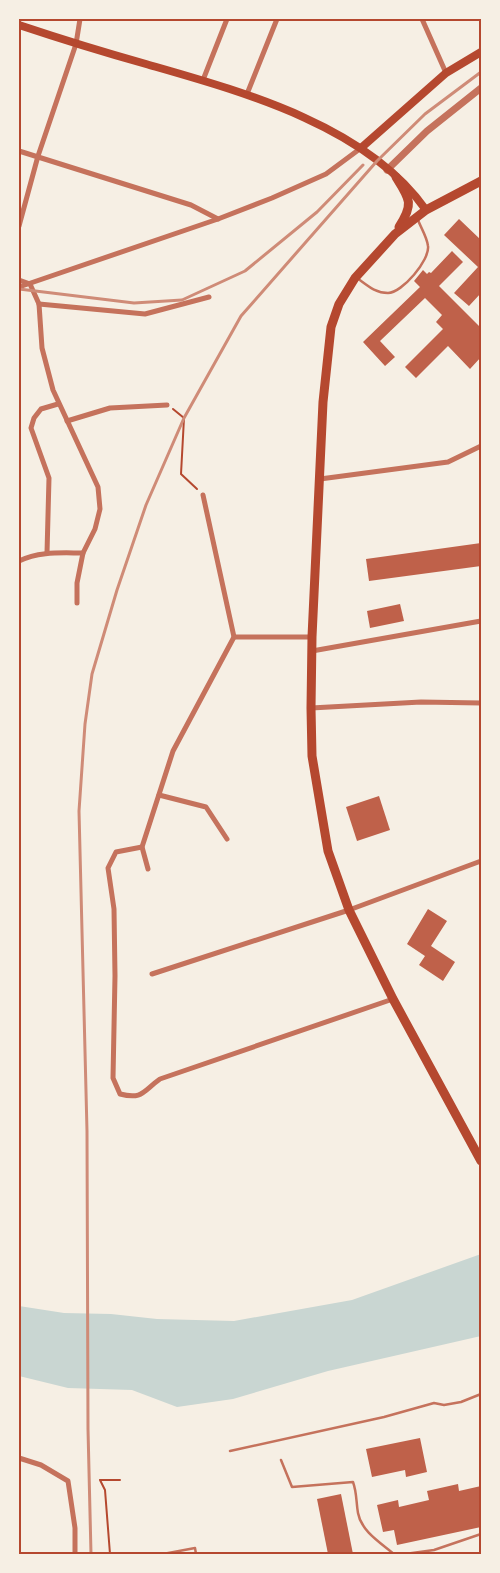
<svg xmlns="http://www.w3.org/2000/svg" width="500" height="1573" font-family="Roboto,sans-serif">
<rect width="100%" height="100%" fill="#f6efe4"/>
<polygon fill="#c9d6d2" points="481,1254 481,1336 328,1371 233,1399 177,1407 132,1390 68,1388 19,1376 19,1306 64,1313 111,1314 157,1319 234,1321 352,1300"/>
<g fill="#bf614a">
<polygon points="459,219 481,240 481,293 469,306 454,293 478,267 444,235"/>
<polygon points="452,251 463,262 439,286 481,328 481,357 470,369 448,346 416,378 405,367 443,329 436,322 442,315 425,298 380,341 395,357 385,366 363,342 420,287 414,281 423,270 427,274 429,272 431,273"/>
<polygon points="481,543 481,566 369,581 366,559"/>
<polygon points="400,604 404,621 370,628 367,611"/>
<polygon points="379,796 390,830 357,841 346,807"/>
<polygon points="428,909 447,921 431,946 455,962 443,981 419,965 425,956 407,944"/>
<polygon points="420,1438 427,1472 406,1477 405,1470 372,1477 366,1449"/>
<polygon points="458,1484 459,1491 481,1486 481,1527 397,1545 394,1530 383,1532 377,1505 398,1500 399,1507 429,1500 427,1491"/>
<polygon points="341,1494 353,1554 328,1554 317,1499"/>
</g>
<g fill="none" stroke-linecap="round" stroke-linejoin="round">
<g stroke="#b5482f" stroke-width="2">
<polyline points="173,409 184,418 181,474 197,489"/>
<polyline points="110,1554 105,1490 100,1480 120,1480"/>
</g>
<g stroke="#c5725c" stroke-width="2.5">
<path d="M 357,278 C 367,285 375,293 388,293 C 402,293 430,260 428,246 C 427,237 421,228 418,220"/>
<polyline points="230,1451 384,1417 434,1403 444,1405 461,1402 481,1394"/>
<path d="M 281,1460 L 292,1487 L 353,1482 C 357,1493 356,1502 358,1513 C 361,1531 381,1543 394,1554"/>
<polyline points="163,1554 195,1548 196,1554"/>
<polyline points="405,1554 434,1550 481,1534"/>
</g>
<g stroke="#c5725c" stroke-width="5">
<polyline points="422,19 446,73"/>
<polyline points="203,80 227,19"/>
<polyline points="247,94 277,19"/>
<polyline points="19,151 191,205 218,219"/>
<polyline points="19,226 38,156 76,44 80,19"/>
<polyline points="19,280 30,284 39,304 42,348 53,390 98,487 100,509 95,529 83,553 77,583 77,603"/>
<polyline points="19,287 218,219 272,198 326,174 361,148"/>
<polyline points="39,304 145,314 209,297"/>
<polyline points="67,421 110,408 167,405"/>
<polyline points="320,479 448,462 481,446"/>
<polyline points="47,553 49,478 31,428 34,418 41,409 58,404"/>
<path d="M 19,561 C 39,551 61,553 83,553"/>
<polyline points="234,637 312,637"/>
<polyline points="312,651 481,621"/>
<polyline points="311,708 421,702 481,703"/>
<polyline points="159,795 206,807 227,839"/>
<path d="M 142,847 L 116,852 L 108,868 L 114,909 L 115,976 L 113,1078 L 120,1094 C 143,1100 143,1091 160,1079 L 393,999"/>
<polyline points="148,869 142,847 173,751 234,637 203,495"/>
<polyline points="152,974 349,910 481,861"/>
<polyline points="19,1458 41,1465 68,1481 75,1528 75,1554"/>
</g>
<polyline stroke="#c5725c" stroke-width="7" points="387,170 427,131 481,88"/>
<g stroke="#b5482f" stroke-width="8">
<path d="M 19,25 C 61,39 103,52 146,64 C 240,91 367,125 426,210"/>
<polyline points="361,148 446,73 481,52"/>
</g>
<g stroke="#b5482f" stroke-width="9">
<path d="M 396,177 C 410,199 414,204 399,227"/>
<polyline points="481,181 426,210 395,234 355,278 339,304 331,327 323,402 312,637 311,708 312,756 328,851 349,910 393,999 481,1161"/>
</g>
<g stroke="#cf8b77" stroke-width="3">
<polyline points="19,289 134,303 182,300 245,271 317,212 363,165"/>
<polyline points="91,1554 88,1429 87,1131 79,811 85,724 92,674 117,590 146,505 184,418 241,316 377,161 425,114 481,72"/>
</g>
</g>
<rect width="500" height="1573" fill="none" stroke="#f6efe4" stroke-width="40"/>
<rect x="20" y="20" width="460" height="1533" fill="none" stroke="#b5482f" stroke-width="2"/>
</svg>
